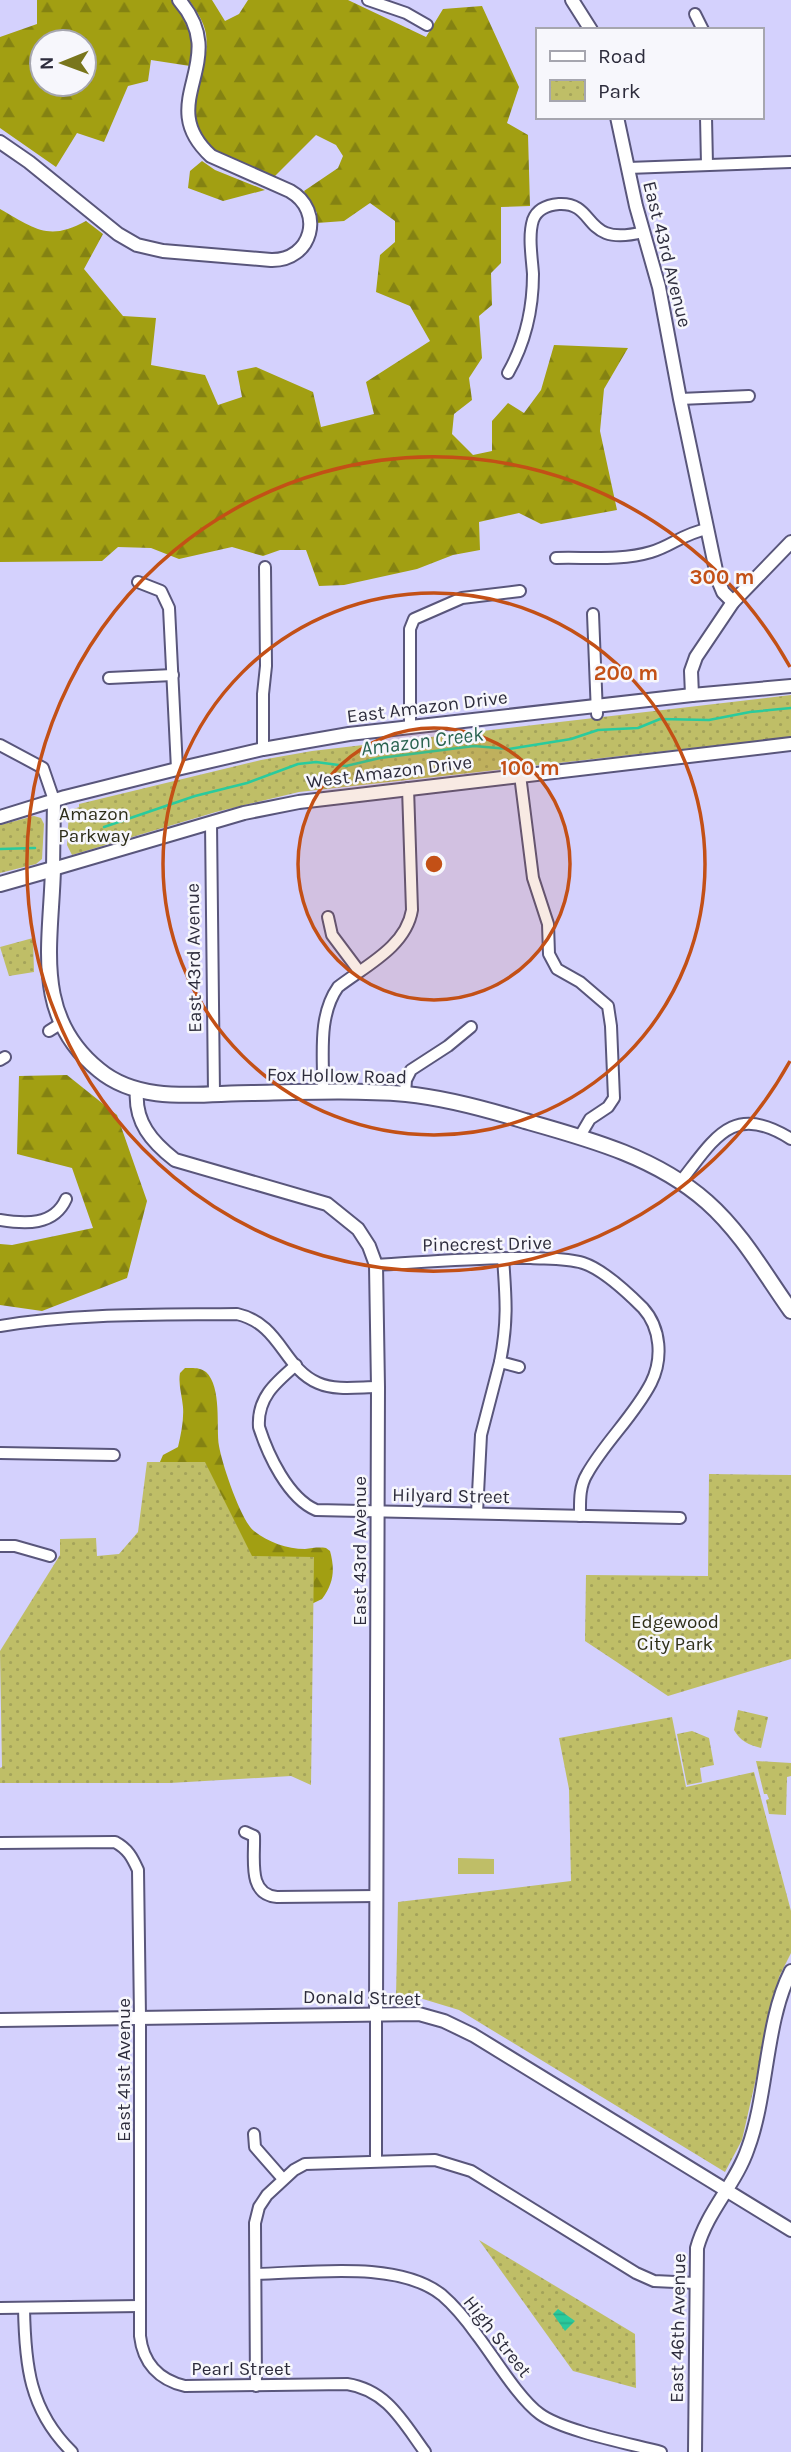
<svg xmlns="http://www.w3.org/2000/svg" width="791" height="2452" font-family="Karla,sans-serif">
<defs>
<pattern id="forest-firs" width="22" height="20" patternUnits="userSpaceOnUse" patternTransform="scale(1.75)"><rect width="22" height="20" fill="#a29f12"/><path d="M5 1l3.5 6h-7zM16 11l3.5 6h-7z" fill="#848212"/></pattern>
<pattern id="park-dots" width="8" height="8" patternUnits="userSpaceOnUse" patternTransform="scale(1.75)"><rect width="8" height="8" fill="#bfbe67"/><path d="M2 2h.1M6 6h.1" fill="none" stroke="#a4a35a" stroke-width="1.8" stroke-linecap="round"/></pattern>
<pattern id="water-rules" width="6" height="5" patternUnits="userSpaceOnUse" patternTransform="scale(1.75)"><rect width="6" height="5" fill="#2acb9d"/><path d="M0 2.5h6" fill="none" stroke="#26ae88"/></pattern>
</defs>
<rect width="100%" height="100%" fill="#d4d1fd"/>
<polygon fill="#bfbe67" points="458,1858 494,1859 494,1874 458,1874"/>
<g fill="url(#forest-firs)" fill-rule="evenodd">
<path d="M 37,0 L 172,0 C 192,24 194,36 190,66 L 151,60 L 148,81 L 128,86 L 104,142 L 77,133 L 56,167 L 0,128 L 0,37 L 37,24 ZM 42,42 L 84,42 L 84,84 L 42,84 Z"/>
<path d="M 189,0 L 212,0 L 225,21 L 239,14 L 248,0 L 348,0 L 426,37 L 443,9 L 482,6 L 519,87 L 507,123 L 528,135 L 530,206 L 501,207 L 501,263 L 491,273 L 492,305 L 479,316 L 482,358 L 469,378 L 472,400 L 454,414 L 452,434 L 473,455 L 492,451 L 492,421 L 508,403 L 524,413 L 541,390 L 554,345 L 628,348 L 604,389 L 600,431 L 617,510 L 541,524 L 519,513 L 479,522 L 480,550 L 453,555 L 417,569 L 344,585 L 319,586 L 306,550 L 280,550 L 263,556 L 232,547 L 179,559 L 151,548 L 118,547 L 102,561 L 0,562 L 0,209 C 34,228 48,242 86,221 L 103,234 L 84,269 L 123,316 L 156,318 L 151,365 L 205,375 L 218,405 L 242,397 L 237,371 L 256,367 L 313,392 L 321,427 L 374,414 L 366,382 L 430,341 L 410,306 L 376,292 L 380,255 L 395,242 L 395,221 L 370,203 L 344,221 L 317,223 L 317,213 L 304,191 L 338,168 L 343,156 L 336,145 L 316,135 L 274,177 C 259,171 229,165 218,155 C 167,112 212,83 206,34 C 204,22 196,10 189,0 Z"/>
<polygon points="202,161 215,170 265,190 223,201 188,188 190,171"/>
<polygon points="67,1075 117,1115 147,1201 127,1278 42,1311 0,1305 0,1244 12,1245 93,1228 72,1168 17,1154 19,1076"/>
<path d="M 185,1368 C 192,1368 200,1367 206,1372 C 222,1387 216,1427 219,1446 C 222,1464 241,1521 254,1531 C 268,1542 287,1549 305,1549 C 312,1548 319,1547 326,1548 L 330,1551 C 335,1569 334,1583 322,1599 L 104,1702 L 156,1471 L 163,1455 L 178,1447 C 181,1434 184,1420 183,1407 C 182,1395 178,1384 180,1373 Z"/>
</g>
<g fill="url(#park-dots)">
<polygon points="791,695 791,737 299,792 216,812 72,855 67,845 69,811 79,807 79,804 261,760 312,751"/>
<polygon points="34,816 41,818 44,824 42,859 36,864 0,873 0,825"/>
<polygon points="33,938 34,972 9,976 0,947"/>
<polygon points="147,1462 205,1462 252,1556 314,1557 311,1785 291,1776 170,1783 0,1783 0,1768 2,1767 0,1651 60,1555 60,1539 96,1538 97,1556 119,1554 138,1532"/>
<polygon points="709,1474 791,1475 791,1659 668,1696 585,1641 586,1575 708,1576"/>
<path d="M 738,1710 L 768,1717 L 761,1748 C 749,1745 740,1741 734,1730 Z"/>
<polygon points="672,1717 686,1787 754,1772 791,1911 791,1953 779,1977 742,2140 725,2172 459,2010 423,1999 396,1997 398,1902 571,1881 569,1789 559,1738"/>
<polygon points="692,1731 709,1738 714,1765 700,1768 702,1782 687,1785 677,1734"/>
<polygon points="756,1761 791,1763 791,1776 787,1777 786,1815 769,1814 766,1800 769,1799 767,1794 764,1794"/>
<polygon points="479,2240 635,2334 636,2388 573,2371"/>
</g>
<polygon fill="url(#water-rules)" points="558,2309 575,2321 565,2331 553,2314"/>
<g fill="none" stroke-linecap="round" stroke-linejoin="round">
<g stroke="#2acb9d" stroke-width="2.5">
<polyline points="104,827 195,796 247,783 298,764 316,762 346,766 380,758 474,746 509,749 571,739 598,730 638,728 660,719 709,720 750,712 791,708"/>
<polyline points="0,849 35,848"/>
</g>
<g stroke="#59567b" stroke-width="14">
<g id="minor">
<polyline points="368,0 406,13 427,25"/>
<polyline points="695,14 703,30"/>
<polyline points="706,117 707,165"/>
<polyline points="628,168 791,162"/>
<path d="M 508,373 C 525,343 533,309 533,274 C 532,258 528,236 533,220 C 537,209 547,205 559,204 C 598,202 581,248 643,232"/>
<polyline points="680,399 749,396"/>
<path d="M 556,558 C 586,557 621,561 651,552 C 672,546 682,534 707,529"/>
<polyline points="138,582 161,591 169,608 177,769"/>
<polyline points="593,614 597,714"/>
<polyline points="109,678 173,675"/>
<polyline points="410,727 410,629 414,619 462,598 520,591"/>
<polyline points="0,745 43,768 54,800"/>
<polyline points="263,749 263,694 266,666 265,567"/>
<polyline points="520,775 533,878 548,924 549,954 557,969 580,982 608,1006 611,1026 614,1098 608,1107 590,1119 580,1136"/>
<polyline points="211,823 214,1093"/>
<polyline points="328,917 332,935 359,971"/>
<polyline points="49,1031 60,1024"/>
<polyline points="0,1060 5,1057"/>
<path d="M 323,1092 C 324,1057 317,1017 338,987 C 365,966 406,947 412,910 L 408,788"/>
<polyline points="405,1094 406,1080 411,1070 448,1046 471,1027"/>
<path d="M 681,1181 C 715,1138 733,1102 791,1139"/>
<path d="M 0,1220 C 25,1224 54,1226 66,1199"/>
<path d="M 503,1258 C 506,1298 508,1322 500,1362 L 519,1367"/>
<path d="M 376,1265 C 427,1262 479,1257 531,1258 C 548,1259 567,1258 583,1263 C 602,1269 629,1294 643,1308 C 661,1328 663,1359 651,1383 C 634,1416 605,1442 587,1474 C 579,1487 580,1502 580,1516"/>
<path d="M 0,1326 C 79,1313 157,1315 237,1314 C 281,1324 283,1368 318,1383 C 336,1391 359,1387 378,1387"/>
<path d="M 296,1365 C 275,1383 257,1398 259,1427 C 268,1455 288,1498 316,1510 L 680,1518"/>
<polyline points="0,1453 114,1455"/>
<polyline points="477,1513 481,1435 500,1362"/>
<polyline points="0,1546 15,1546 50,1556"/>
<path d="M 245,1832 L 254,1836 C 255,1858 247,1895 277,1897 L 377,1896"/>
<path d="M 0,1843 L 115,1842 C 128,1849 132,1857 138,1870 L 140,2017 L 140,2336 C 143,2363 159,2380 185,2386 L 347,2384 C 387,2390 403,2422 425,2452"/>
<polyline points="254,2134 255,2147 283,2179"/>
<polyline points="376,2161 376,2013"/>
<path d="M 256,2274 C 310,2273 398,2260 442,2295 C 456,2307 467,2321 477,2335 C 494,2357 519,2399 540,2414 C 563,2431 631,2444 661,2452"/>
<polyline points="0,2308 140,2306"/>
<path d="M 24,2308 C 25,2364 29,2410 72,2452"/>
<polyline points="256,2386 255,2223 259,2207 267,2195 294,2170 305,2164 435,2160 471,2171 636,2273 654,2281 696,2283"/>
</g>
</g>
<g stroke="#59567b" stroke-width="16">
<g id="tertiary">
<polyline points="572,0 591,30"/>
<polyline points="617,117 636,206 659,287 680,399 718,580 723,592 733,602"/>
<path d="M 0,142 L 29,162 L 118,234 L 137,245 L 163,251 L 271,260 C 312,261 325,211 290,191 L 211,156 C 152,102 233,62 179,0"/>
<polyline points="692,695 691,671 696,657 733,602 791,542"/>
<polyline points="54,800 53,869 244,813 299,802 791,744"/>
<polyline points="0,817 65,797 177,769 263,749 349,734 692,695 791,686"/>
<path d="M 137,1090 C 134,1122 152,1142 175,1160 L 327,1204 L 358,1229 L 369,1246 L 376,1265 L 378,1387 L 376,2013"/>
<polyline points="0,2020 419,2014 444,2021 473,2035 791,2230"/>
<path d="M 695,2452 L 697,2248 C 707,2211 736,2184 748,2148 C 768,2094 765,2022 791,1971"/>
</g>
</g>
<g stroke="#59567b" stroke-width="18">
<path id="secondary" d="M 0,884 L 53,869 C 51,944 32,1016 99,1070 C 141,1105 202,1093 252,1093 C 303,1092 355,1090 406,1094 C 446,1098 486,1109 525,1121 C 589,1139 656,1157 707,1202 C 742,1233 764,1273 791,1311"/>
</g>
<use href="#minor" stroke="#fff" stroke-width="10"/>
<use href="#tertiary" stroke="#fff" stroke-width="12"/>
<use href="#secondary" stroke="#fff" stroke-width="14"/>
</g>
<circle cx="434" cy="864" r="136" fill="#c35016" fill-opacity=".12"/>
<g fill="none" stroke="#c35016" stroke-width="3.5">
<circle cx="434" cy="864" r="136"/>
<circle cx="434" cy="864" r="271"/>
<path d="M790 1061A407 407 0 1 1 790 667"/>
</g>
<g text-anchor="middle" stroke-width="5" stroke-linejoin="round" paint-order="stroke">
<g font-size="19" fill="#2d2c3c" stroke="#f7f7fc">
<text transform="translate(668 254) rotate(76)" y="7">East 43rd Avenue</text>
<text transform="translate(427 706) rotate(-7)" y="7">East Amazon Drive</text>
<text transform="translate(389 771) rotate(-7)" y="7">West Amazon Drive</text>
<text transform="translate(193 958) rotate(-91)" y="7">East 43rd Avenue</text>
<text transform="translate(337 1075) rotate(1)" y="7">Fox Hollow Road</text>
<text transform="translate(487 1243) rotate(-1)" y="7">Pinecrest Drive</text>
<text transform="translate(451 1495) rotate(1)" y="7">Hilyard Street</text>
<text transform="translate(359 1551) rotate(-90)" y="7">East 43rd Avenue</text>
<text transform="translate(362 1997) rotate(1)" y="7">Donald Street</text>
<text transform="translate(123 2070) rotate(-90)" y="7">East 41st Avenue</text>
<text transform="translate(677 2328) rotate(-89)" y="7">East 46th Avenue</text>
<text transform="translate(498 2336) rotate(52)" y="7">High Street</text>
<text x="241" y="2375">Pearl Street</text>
</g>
<g font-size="19" fill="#2e2e19" stroke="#f7f7fc">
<text x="94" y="820">Amazon<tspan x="94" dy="22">Parkway</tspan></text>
<text x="675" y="1628">Edgewood<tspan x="675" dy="22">City Park</tspan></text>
</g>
<g font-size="21" font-style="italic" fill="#296350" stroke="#f7f7fc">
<text transform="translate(422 741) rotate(-7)" y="7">Amazon Creek</text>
</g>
</g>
<circle cx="434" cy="864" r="10" fill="#c35016" stroke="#f7f7fc" stroke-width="3.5"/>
<g font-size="21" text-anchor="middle" font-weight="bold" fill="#c35016" stroke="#f7f7fc" stroke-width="5" stroke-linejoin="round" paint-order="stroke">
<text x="722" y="584">300 m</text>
<text x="626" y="680">200 m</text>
<text x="530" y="775">100 m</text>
</g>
<rect x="536" y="28" width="228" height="91" fill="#f7f7fc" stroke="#a6a6af" stroke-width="2"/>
<rect x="550" y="51" width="35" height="10" fill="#ffffff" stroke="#a6a6af" stroke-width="2"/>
<text x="598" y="63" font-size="21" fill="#2d2c3c">Road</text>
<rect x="550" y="80" width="35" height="21" fill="url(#park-dots)" stroke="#a6a6af" stroke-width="2"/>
<text x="598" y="98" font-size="21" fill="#2d2c3c">Park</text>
<g transform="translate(63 63) rotate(269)"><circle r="33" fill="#f7f7fc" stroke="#a6a6af" stroke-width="2"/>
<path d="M0-5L12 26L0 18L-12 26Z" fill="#79761c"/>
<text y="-10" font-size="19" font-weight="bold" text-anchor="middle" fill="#2d2c3c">N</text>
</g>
</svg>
